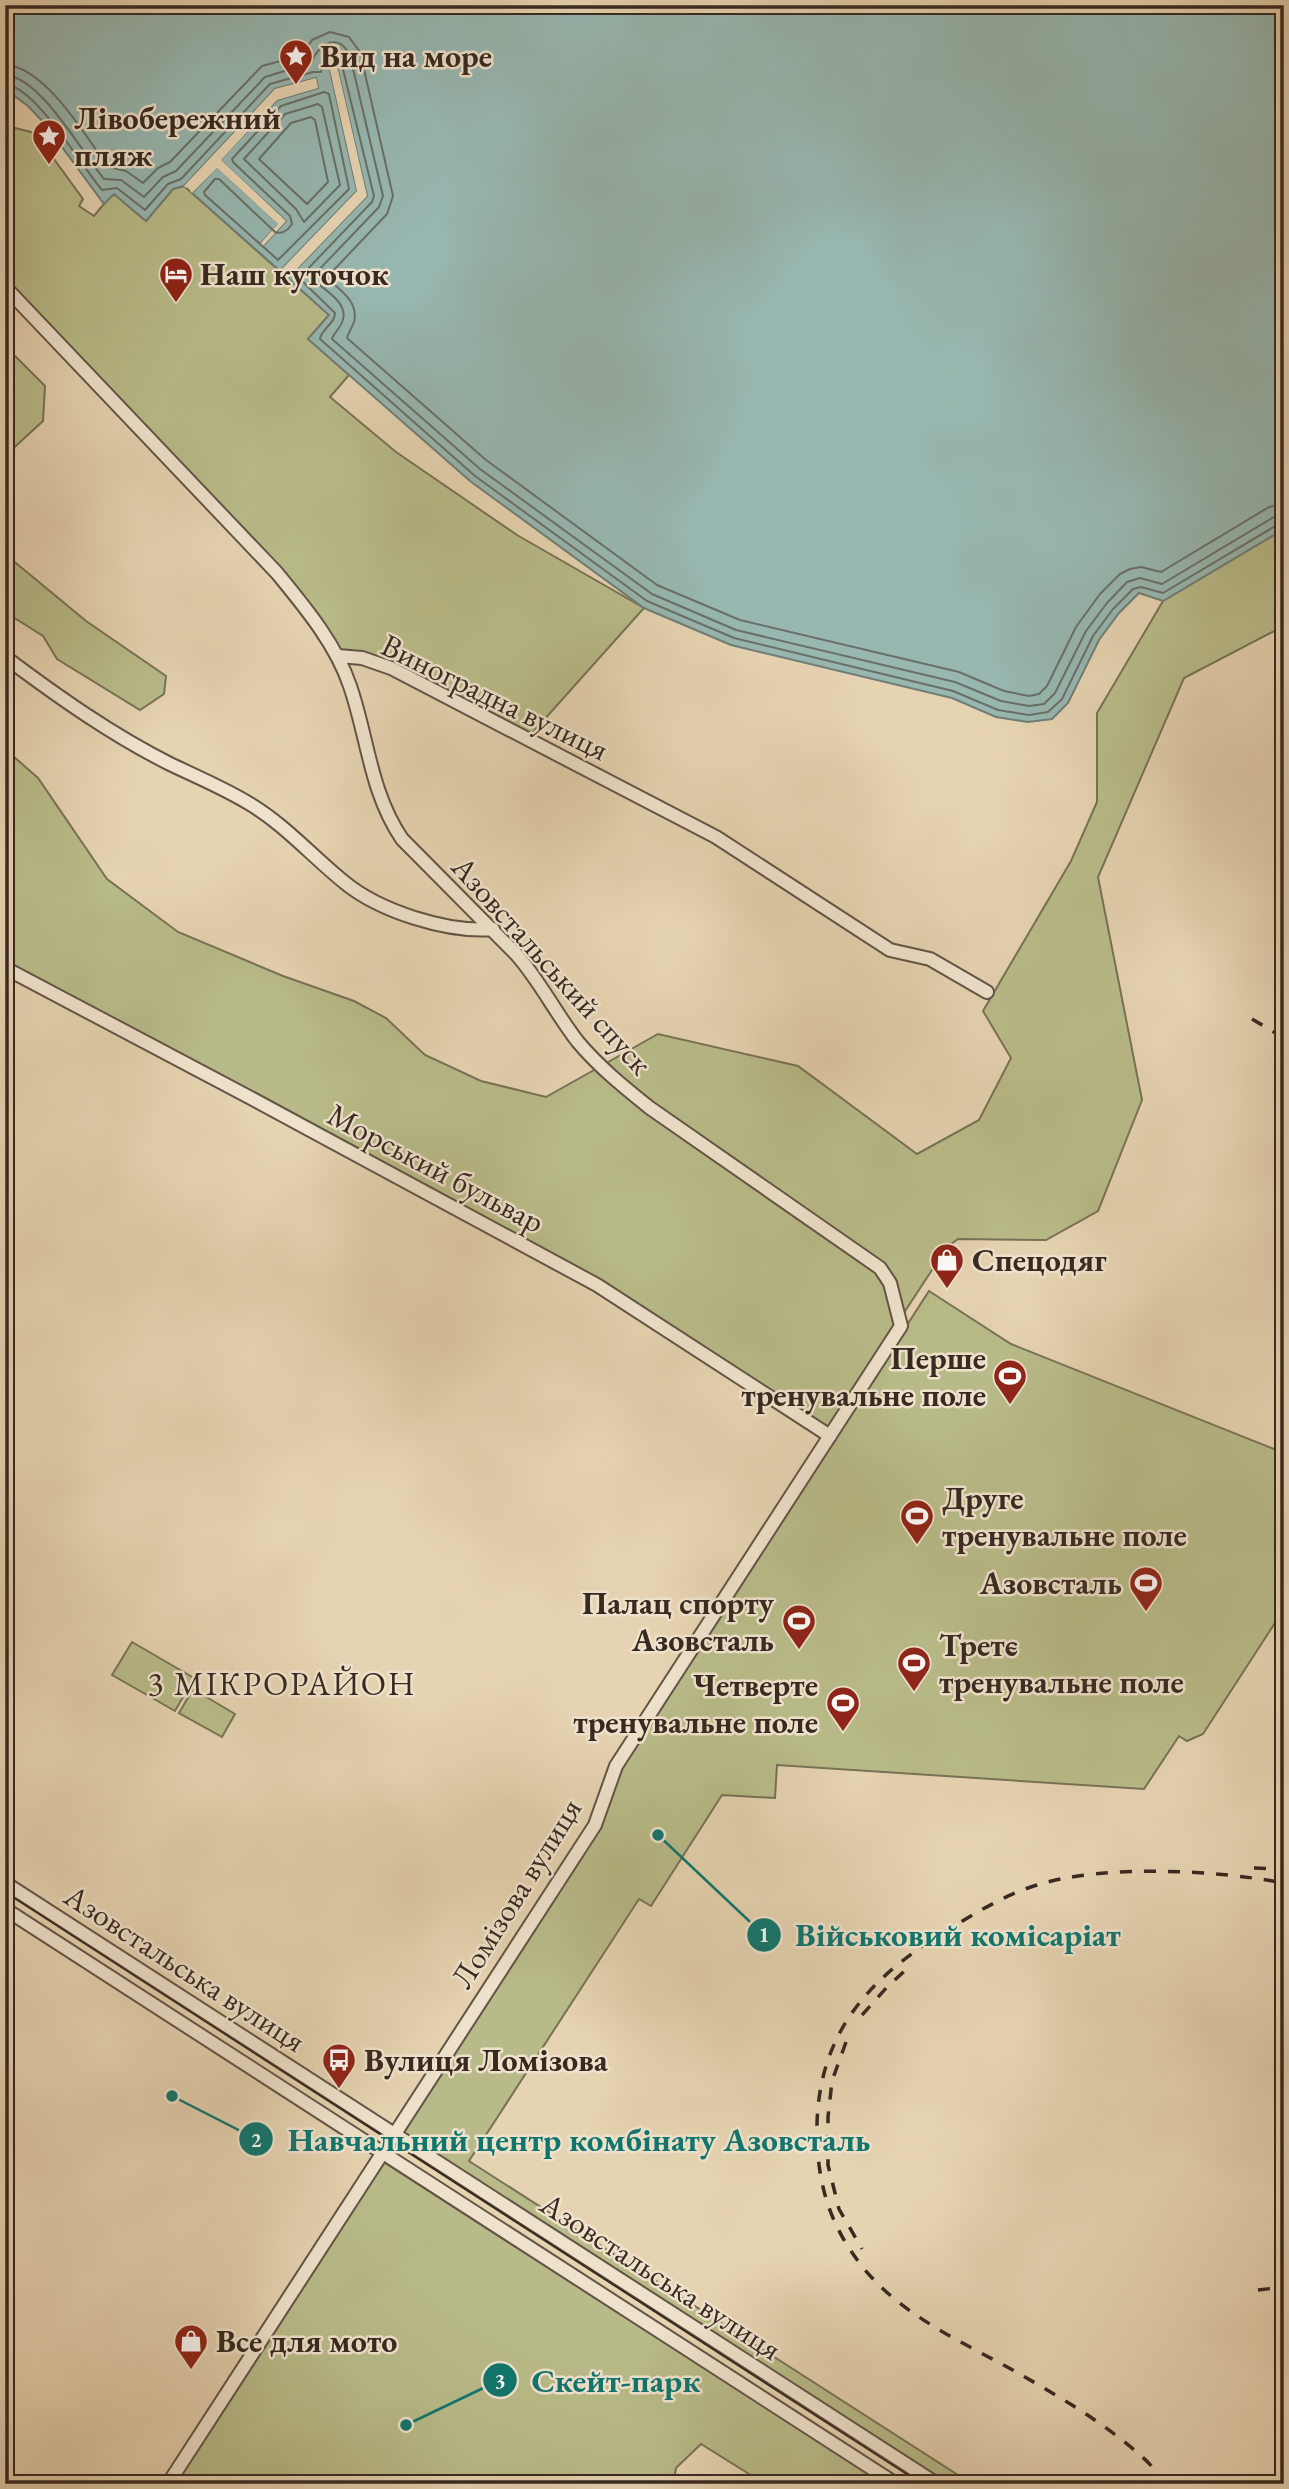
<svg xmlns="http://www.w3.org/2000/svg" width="1289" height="2489" font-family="'EB Garamond',serif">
<rect width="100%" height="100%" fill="#e6d3b1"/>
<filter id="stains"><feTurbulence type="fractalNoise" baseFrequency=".00286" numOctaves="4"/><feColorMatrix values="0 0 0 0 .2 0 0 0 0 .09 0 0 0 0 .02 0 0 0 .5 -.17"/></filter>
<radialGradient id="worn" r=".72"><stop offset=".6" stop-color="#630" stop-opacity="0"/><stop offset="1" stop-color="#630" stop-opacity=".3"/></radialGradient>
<g fill="#b8bb89" stroke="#787255" stroke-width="2">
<polygon points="15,128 35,133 83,199 79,206 94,216 113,193 146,221 173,189 184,186 329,315 308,339 349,375 330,397 396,452 517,535 644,608 526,740 391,668 338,656 294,595 5,287 5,131"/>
<polygon points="7,348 45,386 43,421 5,456"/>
<polygon points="1284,529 1284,626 1184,678 1098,877 1142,1100 1098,1211 1046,1240 958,1239 947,1247 828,1429 598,1279 5,963 5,749 38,778 107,879 178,932 283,976 354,1001 386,1018 425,1055 481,1081 546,1097 658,1034 798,1066 917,1154 979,1120 1011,1058 983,1011 1071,861 1097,802 1097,713 1163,601"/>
<polygon points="5,554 86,621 166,676 164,694 140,710 57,659 43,636 5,612"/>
<polygon points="929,1291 1011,1344 1284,1453 1284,1609 1203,1734 1187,1741 1179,1736 1144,1789 777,1765 775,1798 722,1795 651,1906 639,1899 469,2161 972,2484 949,2484 401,2133 600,1828 623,1765"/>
<polygon points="132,1642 194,1678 175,1711 112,1675"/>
<polygon points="193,1689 235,1714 222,1737 179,1713"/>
<polygon points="382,2161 885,2484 765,2484 701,2444 676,2468 673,2484 173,2484"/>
</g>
<polygon fill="#97b7b0" stroke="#717e77" stroke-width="2" points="5,5 1284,5 1284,529 1163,601 1139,593 1119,613 1099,640 1068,703 1052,719 1028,722 996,717 952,698 731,645 644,608 470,481 308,339 329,315 288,278 367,196 335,58 328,61 357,191 280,271 192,193 217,167 279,224 261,243 263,246 286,221 220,160 277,100 318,88 316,78 275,89 184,186 173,189 146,221 114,194 104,204 45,124 28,106 5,89"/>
<g fill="#e6d3b1">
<polygon points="335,57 367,196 288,278 286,276 364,195 335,75 361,192 283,274 280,271 357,191 328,61"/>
<polygon points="316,78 318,88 277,100 221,160 286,221 263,246 260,244 278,224 217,168 192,193 190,191 215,165 218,164 281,221 218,163 217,160 275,97 314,86 313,82 277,92 186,188 184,186 275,89"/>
</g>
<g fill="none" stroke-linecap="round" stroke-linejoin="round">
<g stroke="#687068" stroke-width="2">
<path d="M 5,65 C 45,66 87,138 108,167 L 126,171 L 143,183 L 158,168 L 170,162 L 262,66 L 302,55 L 312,40 L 330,32 L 349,37 L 360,52 L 393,196 L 387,214 L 328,276 L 328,279 C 341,291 359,302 354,322 C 352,328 348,333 347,338 L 486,460 L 657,585 L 740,620 L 959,672 L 1004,691 L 1029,696 L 1039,694 L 1047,686 L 1076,627 L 1100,594 L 1120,574 L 1130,569 L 1141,567 L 1161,572 L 1269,507 L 1284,504"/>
<path d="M 5,75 C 41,77 82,153 104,179 L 121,180 L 144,197 L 163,177 L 176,171 L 265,77 L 311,63 C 318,44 339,31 350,56 L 383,196 L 379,207 L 313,276 L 313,280 C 324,289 348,303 343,319 C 342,327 334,332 332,339 L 480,469 L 652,594 L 736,630 L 955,682 L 1001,701 L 1029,706 L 1044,704 L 1055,693 L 1086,631 L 1107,603 L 1127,582 L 1140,578 L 1162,584 L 1274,517 L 1284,515"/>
<path d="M 5,84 C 37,88 81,166 102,190 L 117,188 L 145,210 L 168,184 L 181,179 L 270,84 L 313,72 L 321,72 L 324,55 L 332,51 L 339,53 L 374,196 L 372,202 L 300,277 L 301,280 L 335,313 C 335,324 321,329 320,339 L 475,476 L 647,601 L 734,638 L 953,691 L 998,710 L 1029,715 L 1048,712 L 1062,699 L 1093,636 L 1113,609 L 1133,589 L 1141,587 L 1163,593 L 1277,525 L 1284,523"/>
<path d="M 324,92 L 329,94 L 349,189 L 278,260 L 205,195 L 204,192 L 215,179 L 219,179 L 275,232 C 283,235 288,230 292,224 L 290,216 L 233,162 L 232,159 L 281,106 Z"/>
<polygon points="318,104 322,107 340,185 304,222 296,209 244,159 285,114"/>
<polygon points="311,117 315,120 328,182 307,204 259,159 291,123"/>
</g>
<g stroke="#645445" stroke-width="16">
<g id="minor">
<path d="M 5,287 L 277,573 C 304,606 336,644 350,686 C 368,738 370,792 402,839 L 516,954 C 540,981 556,1014 578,1042 C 599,1067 625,1088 650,1108 L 880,1268 L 890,1283 L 901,1326 L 616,1766 L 595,1825 L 168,2484"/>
<polyline points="338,656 362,658 391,668 716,837 890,950 930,959 987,992"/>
<path d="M 5,657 C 57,696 112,735 170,764 C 197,777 224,788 250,804 C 285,825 313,857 344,882 C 379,911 447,933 493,929"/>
<polyline points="5,968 249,1097 597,1285 830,1436"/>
<polyline points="5,1883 937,2484"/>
<polyline points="5,1909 896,2484"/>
</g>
</g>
<use href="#minor" stroke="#efe2cc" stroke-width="12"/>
<polyline stroke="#382921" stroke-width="2" points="5,1892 922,2484"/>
<g stroke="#382921" stroke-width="3.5" stroke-dasharray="12 12" stroke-linecap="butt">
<polyline points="1252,1019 1284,1038"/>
<polyline points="1254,1868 1284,1869"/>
<polyline points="862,2015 888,1986 908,1968"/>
<polyline points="846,2042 832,2081 828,2117 828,2165 839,2209 862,2249"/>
<polyline points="1258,2290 1284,2287"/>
<path d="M 1167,2484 C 1158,2474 1150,2463 1140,2455 C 1104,2423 1060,2397 1018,2373 C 963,2342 901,2316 861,2265 C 831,2226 819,2189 817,2140 C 814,2036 867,1978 951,1928 C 977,1912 1007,1894 1037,1885 C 1104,1864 1215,1870 1284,1883"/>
</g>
</g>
<defs>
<g id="sight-pin" transform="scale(1.75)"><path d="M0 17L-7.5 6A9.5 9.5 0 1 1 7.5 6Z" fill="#8f2418" stroke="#efe2cc"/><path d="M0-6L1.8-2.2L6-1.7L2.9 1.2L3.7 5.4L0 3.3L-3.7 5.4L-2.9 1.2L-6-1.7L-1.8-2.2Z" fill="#fff"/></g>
<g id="hotel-pin" transform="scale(1.75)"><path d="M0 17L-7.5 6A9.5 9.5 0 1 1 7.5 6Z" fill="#8f2418" stroke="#efe2cc"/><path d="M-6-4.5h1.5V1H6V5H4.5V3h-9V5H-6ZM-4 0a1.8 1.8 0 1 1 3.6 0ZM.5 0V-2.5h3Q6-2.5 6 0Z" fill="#fff"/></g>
<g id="shop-pin" transform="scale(1.75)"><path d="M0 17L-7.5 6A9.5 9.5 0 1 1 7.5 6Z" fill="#8f2418" stroke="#efe2cc"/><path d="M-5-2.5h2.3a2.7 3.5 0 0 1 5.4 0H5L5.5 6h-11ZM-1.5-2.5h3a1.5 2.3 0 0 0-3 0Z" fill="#fff"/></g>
<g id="stadium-pin" transform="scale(1.75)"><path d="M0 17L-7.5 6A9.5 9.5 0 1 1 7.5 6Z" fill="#8f2418" stroke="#efe2cc"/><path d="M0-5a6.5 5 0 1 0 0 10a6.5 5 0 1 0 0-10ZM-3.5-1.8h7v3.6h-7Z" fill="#fff"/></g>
<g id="bus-pin" transform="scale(1.75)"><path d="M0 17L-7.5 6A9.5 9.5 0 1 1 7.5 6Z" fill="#8f2418" stroke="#efe2cc"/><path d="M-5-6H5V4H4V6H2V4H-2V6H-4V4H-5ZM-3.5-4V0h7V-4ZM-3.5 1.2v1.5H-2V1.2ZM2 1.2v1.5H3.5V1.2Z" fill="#fff"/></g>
</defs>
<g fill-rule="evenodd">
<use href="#sight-pin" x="296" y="56"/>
<use href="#sight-pin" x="49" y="136"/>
<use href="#hotel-pin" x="176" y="274"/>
<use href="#shop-pin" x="947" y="1260"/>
<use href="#stadium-pin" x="1010" y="1376"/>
<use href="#stadium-pin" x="917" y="1516"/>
<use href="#stadium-pin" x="1146" y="1583"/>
<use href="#stadium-pin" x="799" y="1621"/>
<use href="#stadium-pin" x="914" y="1663"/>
<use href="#stadium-pin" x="843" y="1703"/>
<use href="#bus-pin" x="339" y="2060"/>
<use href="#shop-pin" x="191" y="2341"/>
</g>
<g text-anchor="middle" stroke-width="5" stroke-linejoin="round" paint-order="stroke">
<g font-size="32" font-weight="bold" fill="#382921" stroke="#efe2cc" text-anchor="start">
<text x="320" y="67">Вид на море</text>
<text x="74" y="129">Лівобережний<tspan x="74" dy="37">пляж</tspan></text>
<text x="200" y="285">Наш куточок</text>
<text x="972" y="1271">Спецодяг</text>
<text x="986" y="1369" text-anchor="end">Перше<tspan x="986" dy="37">тренувальне поле</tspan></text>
<text x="942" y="1509">Друге<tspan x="942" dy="37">тренувальне поле</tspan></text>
<text x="1122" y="1594" text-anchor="end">Азовсталь</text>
<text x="774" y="1614" text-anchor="end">Палац спорту<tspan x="774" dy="37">Азовсталь</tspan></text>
<text x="939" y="1656">Третє<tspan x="939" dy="37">тренувальне поле</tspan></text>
<text x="818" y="1696" text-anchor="end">Четверте<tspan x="818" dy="37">тренувальне поле</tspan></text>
<text x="364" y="2071">Вулиця Ломізова</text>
<text x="216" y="2352">Все для мото</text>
</g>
<g font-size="32" fill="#382921" stroke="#efe2cc">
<text transform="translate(495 697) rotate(26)" y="11">Виноградна вулиця</text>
<text transform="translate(552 965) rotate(48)" y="11">Азовстальський спуск</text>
<text transform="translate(436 1168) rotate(28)" y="11">Морський бульвар</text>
<text transform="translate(516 1893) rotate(-58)" y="11">Ломізова вулиця</text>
<text transform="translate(185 1968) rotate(33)" y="11">Азовстальська вулиця</text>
<text transform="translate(661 2276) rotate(33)" y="11">Азовстальська вулиця</text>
</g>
<g font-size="33" letter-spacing="2" fill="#382921" stroke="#efe2cc">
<text x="282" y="1695">3 МІКРОРАЙОН</text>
</g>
</g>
<path fill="none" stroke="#0f766e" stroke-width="2.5" d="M658 1835L764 1935M172 2096L256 2139M406 2425L500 2380"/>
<g fill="#0f766e" stroke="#efe2cc" stroke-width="2.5">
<circle cx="658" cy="1835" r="7"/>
<circle cx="172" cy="2096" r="7"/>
<circle cx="406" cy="2425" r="7"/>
<circle cx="764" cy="1935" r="18"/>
<circle cx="256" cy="2139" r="18"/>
<circle cx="500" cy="2380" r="18"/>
</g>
<g font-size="21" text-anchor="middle" font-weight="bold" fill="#fff">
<text x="764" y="1942">1</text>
<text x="256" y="2147">2</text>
<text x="500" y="2388">3</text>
</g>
<g font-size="33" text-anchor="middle" font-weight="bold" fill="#0f766e" stroke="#efe2cc" stroke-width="5" stroke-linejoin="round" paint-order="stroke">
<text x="958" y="1946">Військовий комісаріат</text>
<text x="579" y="2151">Навчальний центр комбінату Азовсталь</text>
<text x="616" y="2392">Скейт-парк</text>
</g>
<rect width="1289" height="2489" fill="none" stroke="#e6d3b1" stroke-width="28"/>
<rect x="7" y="7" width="1275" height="2475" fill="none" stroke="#382921" stroke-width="3.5"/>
<rect x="14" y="14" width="1261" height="2461" fill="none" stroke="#382921" stroke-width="2"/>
<rect width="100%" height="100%" filter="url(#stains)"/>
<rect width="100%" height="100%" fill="url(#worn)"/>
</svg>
